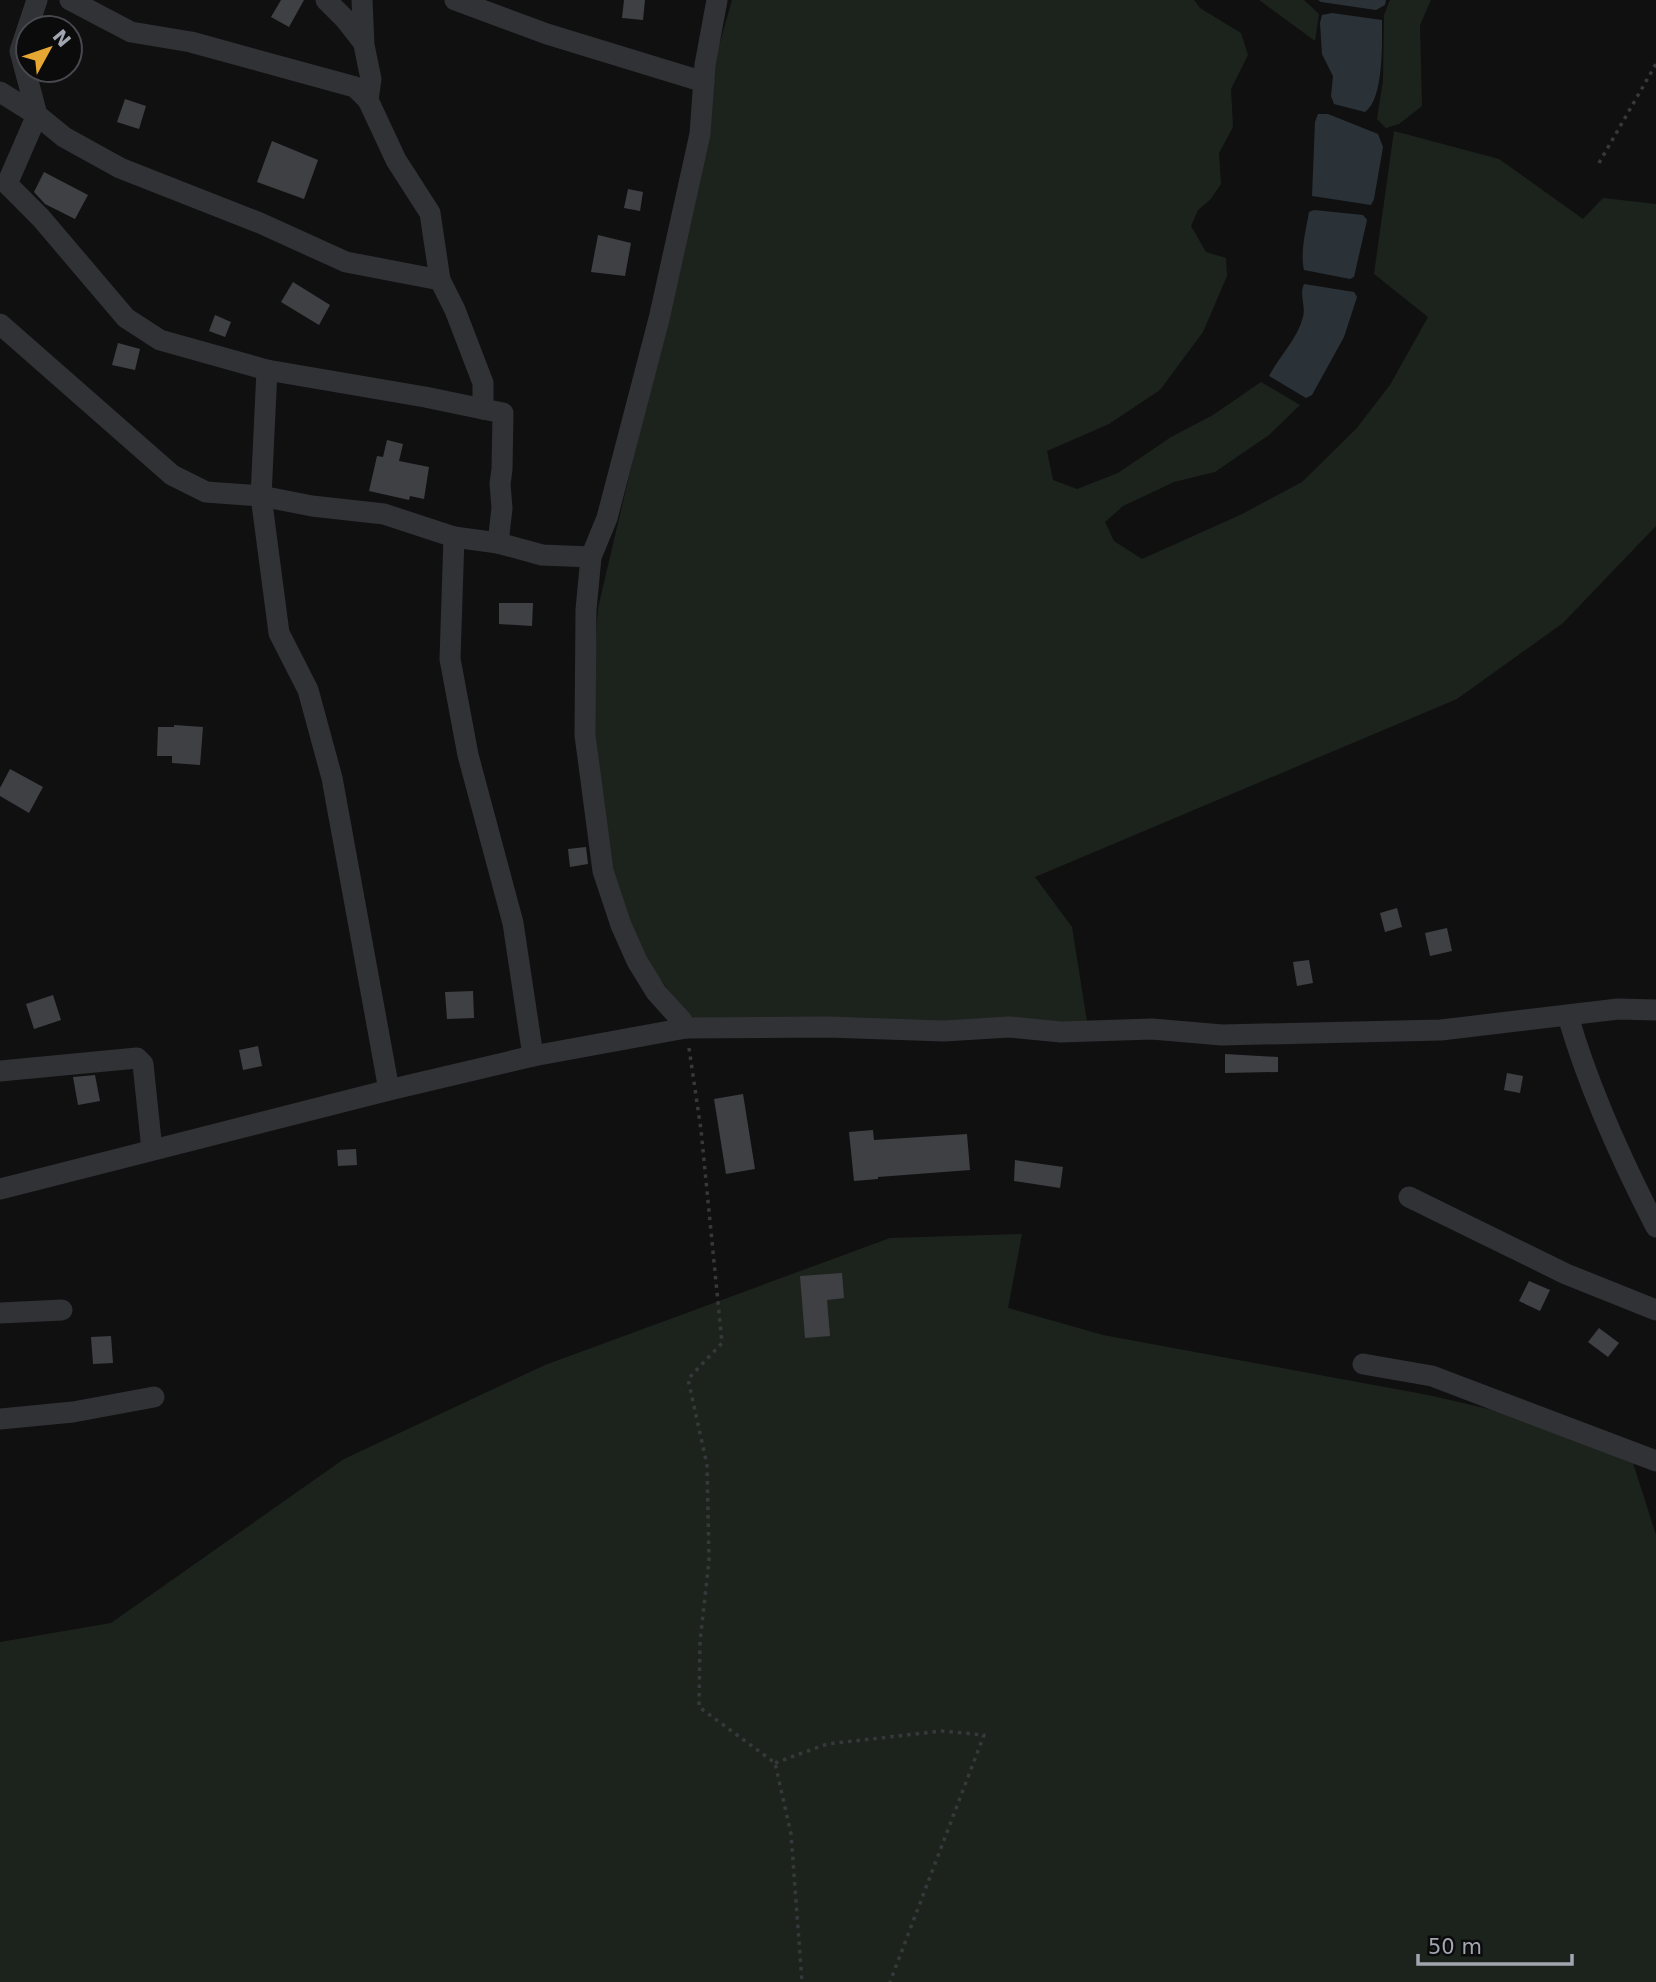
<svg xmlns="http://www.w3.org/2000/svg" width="1656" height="1982" font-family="'DejaVu Sans',sans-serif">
<rect width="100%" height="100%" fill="#101011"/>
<g fill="#1c231d">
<polygon points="732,0 1194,0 1200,8 1241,33 1248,55 1231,89 1233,127 1219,153 1221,184 1210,200 1198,210 1191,226 1206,252 1226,258 1227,276 1203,332 1160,390 1109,424 1047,451 1053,480 1077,489 1118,473 1171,437 1213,415 1261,382 1300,405 1269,435 1215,472 1174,482 1123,506 1105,522 1114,541 1142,559 1240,515 1302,482 1356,429 1390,385 1428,317 1374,274 1394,131 1499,159 1583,219 1603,198 1656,204 1656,526 1563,623 1457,699 1035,877 1072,927 1089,1034 720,1034 687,1013 644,959 611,869 592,704 598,608 682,251 713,67"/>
<polygon points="1259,0 1304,0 1319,14 1315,41"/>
<polygon points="1390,0 1431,0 1420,25 1422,106 1399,124 1386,128 1377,119 1383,81 1384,15"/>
<polygon points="1022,1234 1008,1308 1103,1335 1433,1396 1626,1441 1656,1535 1656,1982 0,1982 0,1642 111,1623 344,1459 545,1365 890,1238"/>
</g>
<g fill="#2a3238">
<polygon points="1318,0 1386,0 1385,5 1376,10 1321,2"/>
<path d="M 1332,13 L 1382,20 C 1382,42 1384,99 1365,112 L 1334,104 L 1331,96 L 1333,76 L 1322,54 L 1320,23 L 1322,15 Z"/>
<polygon points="1318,114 1328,114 1378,134 1383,147 1374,199 1371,205 1312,196 1315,122"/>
<path d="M 1314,210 L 1363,215 L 1367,220 L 1354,277 L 1350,279 L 1304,270 C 1300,252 1306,230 1309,212 Z"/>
<path d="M 1304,284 L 1354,292 L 1357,297 L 1344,337 L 1312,395 L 1306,398 L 1269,376 C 1279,357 1298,338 1303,317 C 1306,306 1299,295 1304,284 Z"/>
</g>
<g fill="#3f4044">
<polygon points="281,0 304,0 289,27 271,17"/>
<polygon points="624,0 645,0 643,20 622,18"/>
<polygon points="125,99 146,106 139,129 117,122"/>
<polygon points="272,141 318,160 304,199 257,182"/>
<polygon points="44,172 88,195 75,219 45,204 34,192"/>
<polygon points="628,189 643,192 640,211 624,208"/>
<polygon points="598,235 631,243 625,276 591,272"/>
<polygon points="293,282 330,305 319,325 281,302"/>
<polygon points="215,315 231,322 225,337 209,331"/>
<polygon points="118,343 140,349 135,370 112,365"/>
<polygon points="387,440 403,444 399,461 429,467 424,499 410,496 409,500 369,491 377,456 383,457"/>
<polygon points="499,603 533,603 532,626 499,624"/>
<polygon points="174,725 203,727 200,765 172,763 172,756 157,756 158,727 174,727"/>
<polygon points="10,769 43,787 29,813 0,796 0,788"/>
<polygon points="586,847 588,864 570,867 568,849"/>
<polygon points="1397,908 1402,927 1385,932 1380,913"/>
<polygon points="1447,928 1452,951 1430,956 1425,933"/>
<polygon points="1309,960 1313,983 1297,986 1293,962"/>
<polygon points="473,991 474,1018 447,1019 445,992"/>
<polygon points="53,995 61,1020 34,1029 26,1004"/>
<polygon points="258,1046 262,1066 243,1070 239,1050"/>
<polygon points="1225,1054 1278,1057 1278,1072 1225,1073"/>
<polygon points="1507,1073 1523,1076 1520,1093 1504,1090"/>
<polygon points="95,1075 100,1101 78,1105 73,1077"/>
<polygon points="743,1094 755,1169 726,1174 714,1099"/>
<polygon points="873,1130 874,1140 967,1134 970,1170 878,1177 878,1179 854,1181 849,1132"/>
<polygon points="356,1149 357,1165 338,1166 337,1150"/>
<polygon points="1015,1160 1063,1167 1060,1188 1014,1181"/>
<polygon points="842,1273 844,1298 827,1300 830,1336 805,1338 800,1276"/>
<polygon points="1529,1281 1550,1290 1540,1311 1519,1301"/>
<polygon points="1599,1328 1619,1343 1608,1357 1588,1342"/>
<polygon points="111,1336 113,1363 93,1364 91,1337"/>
</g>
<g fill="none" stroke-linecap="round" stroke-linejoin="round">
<g stroke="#37383c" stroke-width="3.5" stroke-dasharray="3.5 5" stroke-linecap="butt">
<polyline points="1599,163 1656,64"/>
<polyline points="689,1048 701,1130 722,1343 688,1379 707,1465 709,1560 700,1642 699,1707 775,1763 791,1834 802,1982"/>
<polyline points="775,1763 827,1744 942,1731 984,1735 890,1982"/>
</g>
<g stroke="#313235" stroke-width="21">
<polyline points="37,0 20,51 37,115 7,184 41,218 126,318 160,340 267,370 261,496 279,633 308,690 332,778 389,1090"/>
<polyline points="70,0 131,32 191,42 355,87 368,100"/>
<polyline points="326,0 345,19 363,42"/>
<polyline points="362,0 364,45 371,79 368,100 396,160 430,213 440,280 455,310 483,383 483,409 503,413 502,469 500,484 502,508 498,543 542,555 591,557"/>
<polyline points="455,0 547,34 704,82"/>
<polyline points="0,92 37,115 64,137 120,168 260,223 346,262 440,280"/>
<polyline points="0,324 172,475 206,492 261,496 312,506 384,514 454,537 450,659 468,755 513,923 533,1056"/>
<polyline points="267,370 425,397 483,409"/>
<polyline points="454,537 498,543"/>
<path d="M 1568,1016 C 1589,1089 1621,1159 1656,1227"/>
<polyline points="686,1028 683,1022 656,992 637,961 621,925 603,871 585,735 586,610 591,557 607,518 659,319 700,134 705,65 717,0"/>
<polyline points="0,1071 137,1058 143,1064 152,1150"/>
<polyline points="0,1189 389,1090 533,1056 686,1028 827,1027 944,1031 1009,1027 1061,1032 1152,1029 1222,1035 1441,1030 1618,1009 1656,1010"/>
<polyline points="1409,1197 1566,1274 1656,1310"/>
<polyline points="0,1313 62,1310"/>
<polyline points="1363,1364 1432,1376 1656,1461"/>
<polyline points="0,1419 73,1412 154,1397"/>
</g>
</g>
<g transform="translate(49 49) rotate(50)"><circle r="33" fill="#0b0b0c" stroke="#47494e" stroke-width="2"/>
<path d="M0-5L12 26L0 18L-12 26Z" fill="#e6a833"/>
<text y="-10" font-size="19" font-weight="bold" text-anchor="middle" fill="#a1a6b1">N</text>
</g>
<path d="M1418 1954v10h154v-10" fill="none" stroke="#a1a6b1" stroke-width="3.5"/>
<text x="1428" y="1954" font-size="21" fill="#a1a6b1" stroke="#0b0b0c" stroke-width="5" paint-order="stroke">50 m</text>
</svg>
